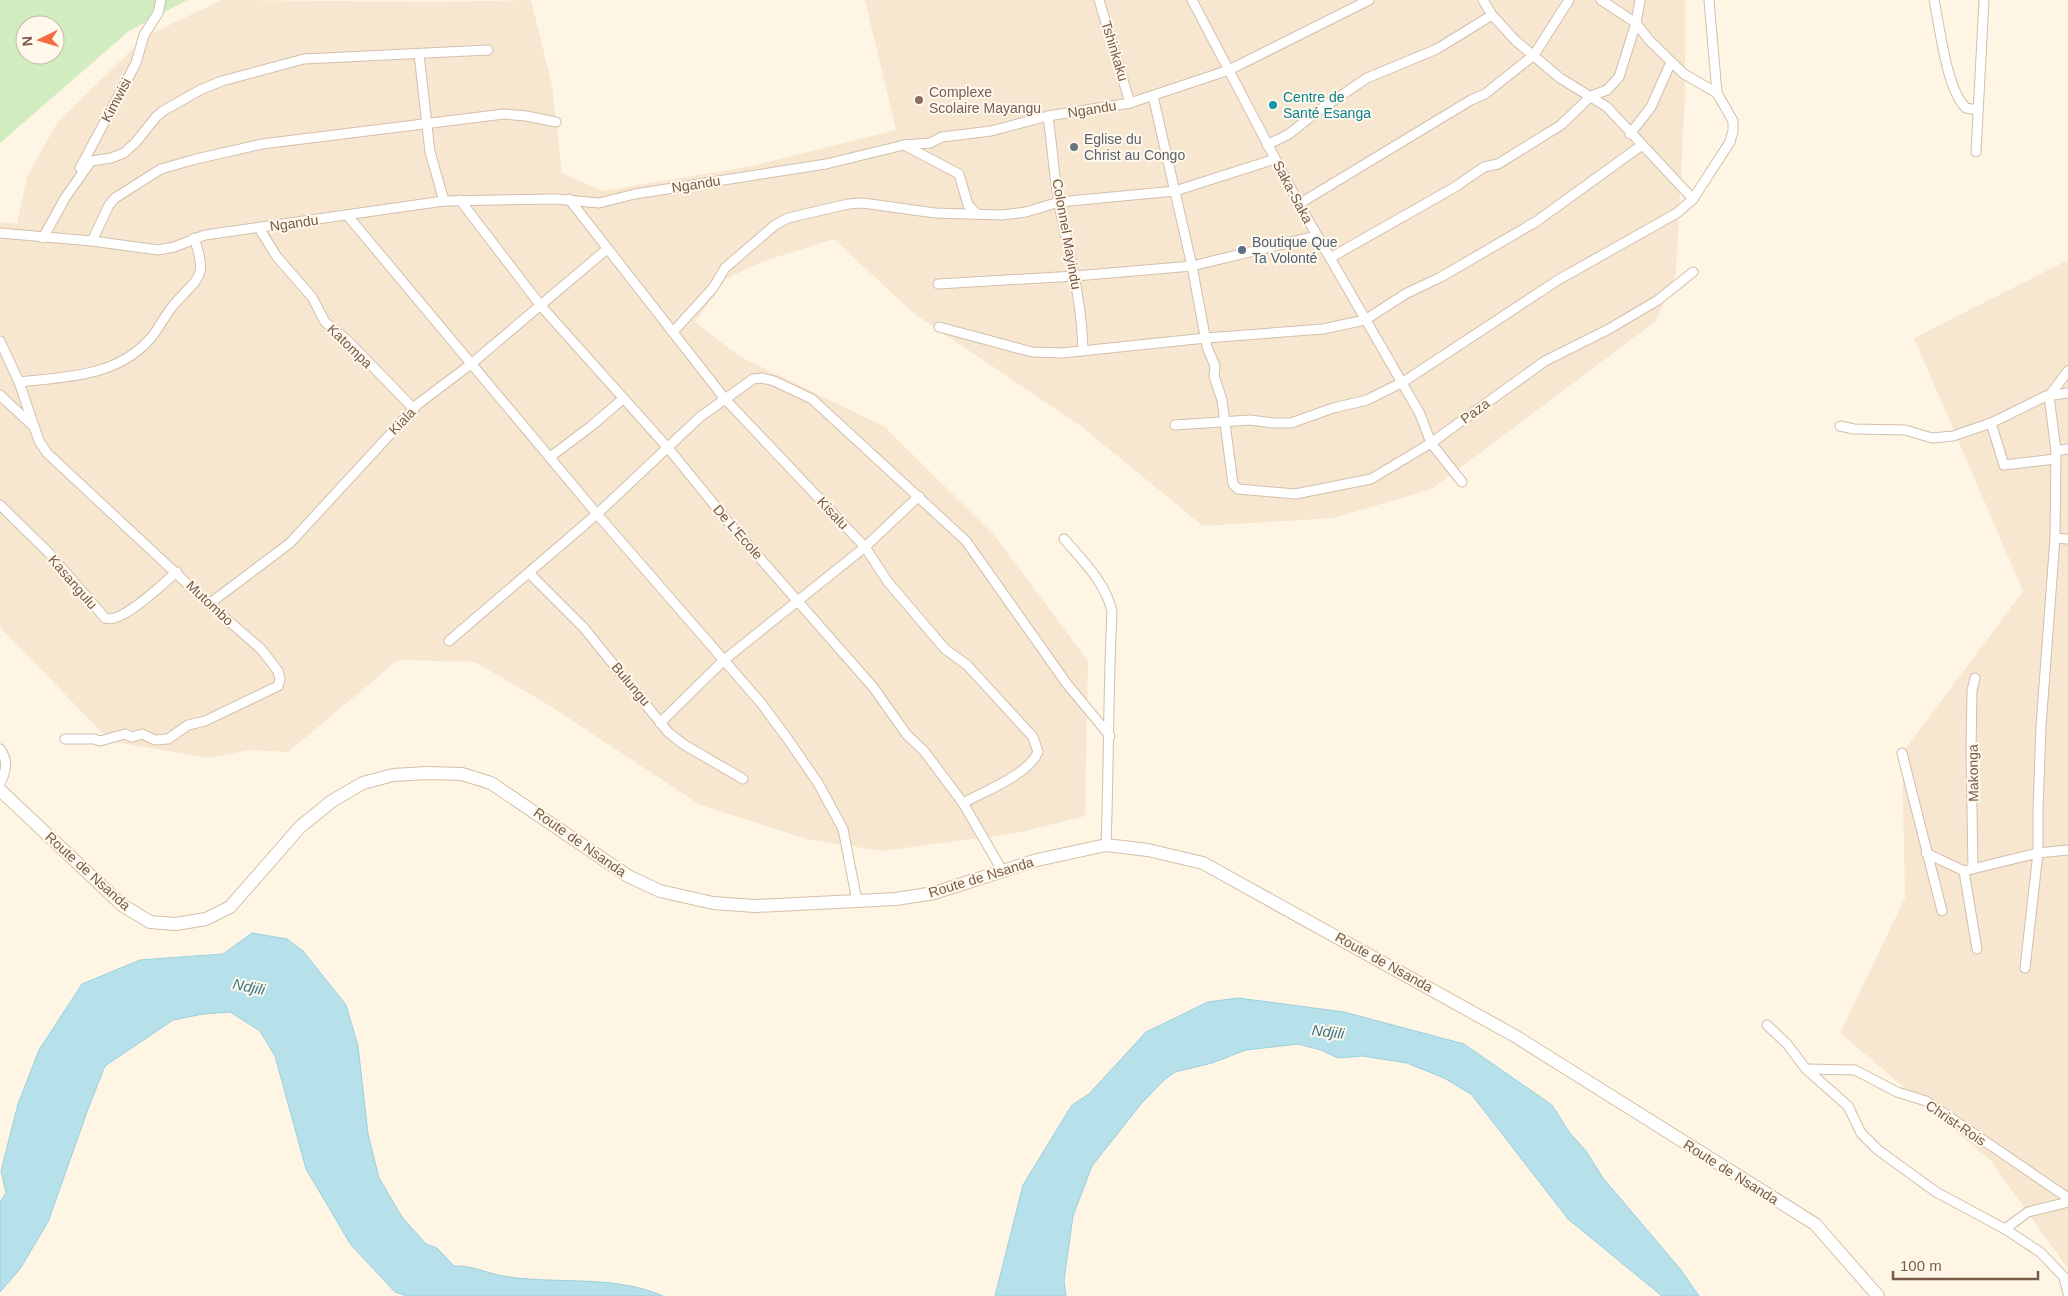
<svg xmlns="http://www.w3.org/2000/svg" width="2068" height="1296" font-family="Helvetica,sans-serif">
<rect width="100%" height="100%" fill="#fef5e4"/>
<g fill="#f7e7d1">
<polygon points="222,0 433,2 531,0 552,85 562,173 603,191 752,166 896,130 865,0 1685,0 1685,97 1676,274 1656,321 1432,489 1334,518 1203,526 1082,427 912,312 834,239 761,262 726,279 695,322 739,356 885,427 993,534 1088,661 1085,816 1017,833 882,851 807,839 700,805 552,707 475,662 398,660 288,752 249,750 208,758 110,741 0,627 0,222 17,224 27,177 57,123 146,36"/>
<polygon points="2068,260 2068,1269 1991,1161 1840,1033 1905,898 1902,753 2023,591 1914,338"/>
</g>
<path fill="#d1edc0" fill-rule="evenodd" d="M 0,0 L 187,0 L 129,31 L 0,143 ZM 25,25 L 55,25 L 55,55 L 25,55 Z"/>
<g fill="#b6e0ea" stroke="#9bd0dd">
<path d="M 252,933 L 287,939 L 303,951 L 346,1005 L 358,1046 L 368,1134 L 379,1178 L 402,1217 L 426,1244 L 437,1248 L 454,1266 C 471,1265 486,1273 503,1276 C 555,1285 613,1274 663,1296 L 407,1296 L 395,1292 L 351,1245 L 306,1169 L 275,1056 L 260,1031 L 230,1012 L 203,1014 L 173,1020 L 105,1066 L 88,1109 L 48,1222 L 20,1269 L 0,1292 L 0,1202 L 6,1193 L 1,1171 L 18,1104 L 39,1050 L 82,984 L 140,960 L 223,954 Z"/>
<polygon points="1238,998 1344,1012 1464,1044 1552,1105 1569,1132 1586,1151 1603,1178 1681,1270 1699,1296 1662,1296 1568,1219 1479,1104 1471,1094 1444,1078 1407,1063 1363,1056 1338,1058 1321,1050 1298,1044 1246,1050 1212,1063 1175,1072 1164,1080 1141,1104 1092,1166 1073,1216 1064,1280 1066,1296 995,1296 1023,1185 1072,1105 1089,1094 1146,1032 1208,1002"/>
</g>
<g fill="none" stroke-linecap="round" stroke-linejoin="round">
<g stroke="#d3bfab" stroke-width="11">
<g id="street">
<polyline points="1099,0 1130,103"/>
<polyline points="1192,0 1299,204 1420,414 1431,443 1462,482"/>
<polyline points="1483,0 1492,15 1516,41 1560,78 1607,107 1693,199"/>
<polyline points="1601,0 1636,23 1649,40 1684,74 1717,93"/>
<path d="M 1934,0 C 1940,27 1946,89 1966,108 L 1977,110"/>
<polyline points="419,54 430,152 444,201"/>
<polyline points="1153,96 1192,266 1207,347 1215,366 1214,376 1222,400 1233,484 1238,489 1295,494 1371,479 1431,443 1545,361 1609,329 1658,300 1693,272"/>
<path d="M 1048,116 C 1052,145 1054,175 1059,204 C 1069,253 1082,301 1083,351"/>
<polyline points="1630,134 1651,107 1671,62"/>
<polyline points="904,145 959,174 968,205 977,214"/>
<polyline points="1267,145 1289,134 1318,111 1367,78 1437,49 1492,15"/>
<polyline points="1976,152 1984,0"/>
<polyline points="80,168 136,63 144,35 158,13 161,0"/>
<path d="M 569,199 L 725,399 L 865,547 L 888,582 L 945,649 L 967,665 L 1033,737 L 1038,752 C 1028,775 985,791 963,803"/>
<polyline points="460,200 541,306 668,448 730,524 873,687 907,735 924,751 963,803 1003,872"/>
<polyline points="1299,204 1471,100 1485,94 1534,55 1569,0"/>
<polyline points="347,215 597,514 761,703 787,738 818,783 843,829 857,901"/>
<polyline points="259,228 277,257 312,297 325,322 346,339 414,409"/>
<polyline points="0,233 92,241 158,250 174,247 205,235 444,201 555,199 599,203 635,194 826,164 904,145 930,143 942,137 991,131 1048,116 1130,103 1229,70 1369,0"/>
<polyline points="43,238 65,198 91,161 111,158 124,153 136,142 156,117 163,111 200,90 222,81 304,59 488,50"/>
<polyline points="92,241 109,205 115,198 161,169 196,159 262,144 504,114 526,116 556,122"/>
<polyline points="1330,258 1455,187 1484,167 1498,164 1561,125 1591,96 1607,90 1619,77 1636,23 1640,0"/>
<polyline points="938,284 1075,276 1192,266 1316,236"/>
<polyline points="939,327 1032,352 1062,353 1206,338 1323,329 1365,320 1407,293 1441,277 1537,221 1642,145"/>
<polyline points="673,332 713,288 725,268 775,225 788,218 848,204 863,203 935,213 1002,215 1026,212 1059,202 1175,191 1275,159"/>
<polyline points="0,341 19,382 39,441 47,453 209,604 261,649 278,671 280,679 278,686 205,721 188,725 168,739 155,740 142,734 132,737 125,734 100,741 94,739 65,739"/>
<path d="M 19,382 C 64,377 115,377 148,341 C 158,331 163,318 172,307 C 197,277 209,280 194,238"/>
<polyline points="0,395 33,426"/>
<polyline points="1991,423 2046,396 2068,393"/>
<polyline points="1175,425 1250,420 1273,423 1291,423 1333,408 1367,400 1403,382 1558,280 1677,213 1693,199 1730,142 1733,131 1733,121 1717,93 1709,0"/>
<polyline points="1840,426 1854,429 1905,430 1932,438 1953,436 1991,423 2004,465 2055,459"/>
<polyline points="2056,451 2068,449"/>
<polyline points="550,457 590,427 623,399"/>
<path d="M 0,505 L 48,552 L 105,618 C 121,625 163,583 177,572"/>
<polyline points="2055,538 2068,539"/>
<path d="M 1064,539 C 1083,561 1105,582 1112,611 C 1108,689 1109,766 1106,845"/>
<polyline points="530,574 584,628 668,732 683,744 743,779"/>
<polyline points="209,604 290,543 418,404 471,364 607,249"/>
<polyline points="449,641 597,514 700,417 753,379 762,378 774,381 812,399 966,541 1067,684 1110,736"/>
<polyline points="660,723 724,660 865,547 919,496"/>
<path d="M 0,749 C 9,762 6,771 0,784"/>
<polyline points="1902,753 1942,911"/>
<polyline points="1926,853 1964,871 2038,853 2068,850"/>
<polyline points="1973,869 1971,750 1972,690 1975,678"/>
<polyline points="1964,871 1977,949"/>
<polyline points="2025,968 2038,853 2038,810 2041,726 2055,538 2056,451 2049,396 2068,371"/>
<polyline points="1767,1025 1787,1044 1806,1069 1848,1106 1861,1133 1878,1150 1936,1192 2005,1229 2040,1252 2068,1281"/>
<polyline points="1806,1069 1855,1070 1897,1092 1926,1101 2068,1198"/>
<polyline points="2005,1229 2028,1212 2068,1202"/>
<polyline points="2064,1277 2068,1294"/>
</g>
</g>
<g stroke="#d6bfa8" stroke-width="14">
<polyline id="secondary" points="0,790 122,905 150,922 176,924 206,919 230,907 300,827 332,801 363,783 393,775 427,773 462,774 491,783 628,876 660,891 713,903 755,906 896,899 934,893 1037,860 1106,845 1148,850 1203,863 1515,1036 1815,1224 1878,1296"/>
</g>
<use href="#street" stroke="#fff" stroke-width="9"/>
<use href="#secondary" stroke="#fff" stroke-width="12"/>
</g>
<circle fill="#8d6e63" stroke="#fff8ec" stroke-width="2" cx="919" cy="100" r="5"/>
<circle fill="#0f9aa8" stroke="#fff8ec" stroke-width="2" cx="1273" cy="105" r="5"/>
<circle fill="#6b7280" stroke="#fff8ec" stroke-width="2" cx="1074" cy="147" r="5"/>
<circle fill="#5c6f8a" stroke="#fff8ec" stroke-width="2" cx="1242" cy="250" r="5"/>
<g text-anchor="middle" stroke-width="4" stroke-linejoin="round" paint-order="stroke">
<g font-size="14" fill="#795b47" stroke="#fff8ec">
<text transform="translate(1115 51) rotate(73)" y="5">Tshinkaku</text>
<text transform="translate(116 100) rotate(-62)" y="5">Kimwisi</text>
<text transform="translate(1092 109) rotate(-9)" y="5">Ngandu</text>
<text transform="translate(696 184) rotate(-9)" y="5">Ngandu</text>
<text transform="translate(1293 192) rotate(62)" y="5">Saka-Saka</text>
<text transform="translate(294 223) rotate(-8)" y="5">Ngandu</text>
<text transform="translate(1067 234) rotate(80)" y="5">Colonnel Mayindu</text>
<text transform="translate(350 346) rotate(44)" y="5">Katompa</text>
<text transform="translate(1475 411) rotate(-36)" y="5">Paza</text>
<text transform="translate(402 421) rotate(-46)" y="5">Kiala</text>
<text transform="translate(833 513) rotate(47)" y="5">Kisalu</text>
<text transform="translate(738 532) rotate(49)" y="5">De L'Ecole</text>
<text transform="translate(73 582) rotate(49)" y="5">Kasangulu</text>
<text transform="translate(210 603) rotate(43)" y="5">Mutombo</text>
<text transform="translate(631 684) rotate(50)" y="5">Bulungu</text>
<text transform="translate(1973 773) rotate(-91)" y="5">Makonga</text>
<text transform="translate(580 842) rotate(35)" y="5">Route de Nsanda</text>
<text transform="translate(88 871) rotate(42)" y="5">Route de Nsanda</text>
<text transform="translate(981 877) rotate(-17)" y="5">Route de Nsanda</text>
<text transform="translate(1384 962) rotate(29)" y="5">Route de Nsanda</text>
<text transform="translate(1956 1123) rotate(34)" y="5">Christ-Rois</text>
<text transform="translate(1731 1172) rotate(32)" y="5">Route de Nsanda</text>
</g>
<g font-size="14" fill="#785e54" stroke="#fff8ec" text-anchor="start">
<text x="929" y="97">Complexe<tspan x="929" dy="16">Scolaire Mayangu</tspan></text>
</g>
<g font-size="14" fill="#0d838f" stroke="#fff8ec" text-anchor="start">
<text x="1283" y="102">Centre de<tspan x="1283" dy="16">Santé Esanga</tspan></text>
</g>
<g font-size="14" fill="#5b616d" stroke="#fff8ec" text-anchor="start">
<text x="1084" y="144">Eglise du<tspan x="1084" dy="16">Christ au Congo</tspan></text>
</g>
<g font-size="14" fill="#4e5e75" stroke="#fff8ec" text-anchor="start">
<text x="1252" y="247">Boutique Que<tspan x="1252" dy="16">Ta Volonté</tspan></text>
</g>
<g font-size="15" font-style="italic" fill="#3b7787" stroke="#fff8ec">
<text transform="translate(249 987) rotate(12)" y="5">Ndjili</text>
<text transform="translate(1328 1032) rotate(7)" y="5">Ndjili</text>
</g>
</g>
<g transform="translate(40 40) rotate(265)"><circle r="24" fill="#fff8ec" stroke="#c9b9aa"/>
<path d="M0-4L9 19L0 12L-9 19Z" fill="#f36d3e"/>
<text y="-8" font-size="14" font-weight="bold" text-anchor="middle" fill="#795b47">N</text>
</g>
<path d="M1893 1271v8h145v-8" fill="none" stroke="#795b47" stroke-width="2.5"/>
<text x="1900" y="1271" font-size="15" fill="#795b47" stroke="#fff8ec" stroke-width="4" paint-order="stroke">100 m</text>
</svg>
